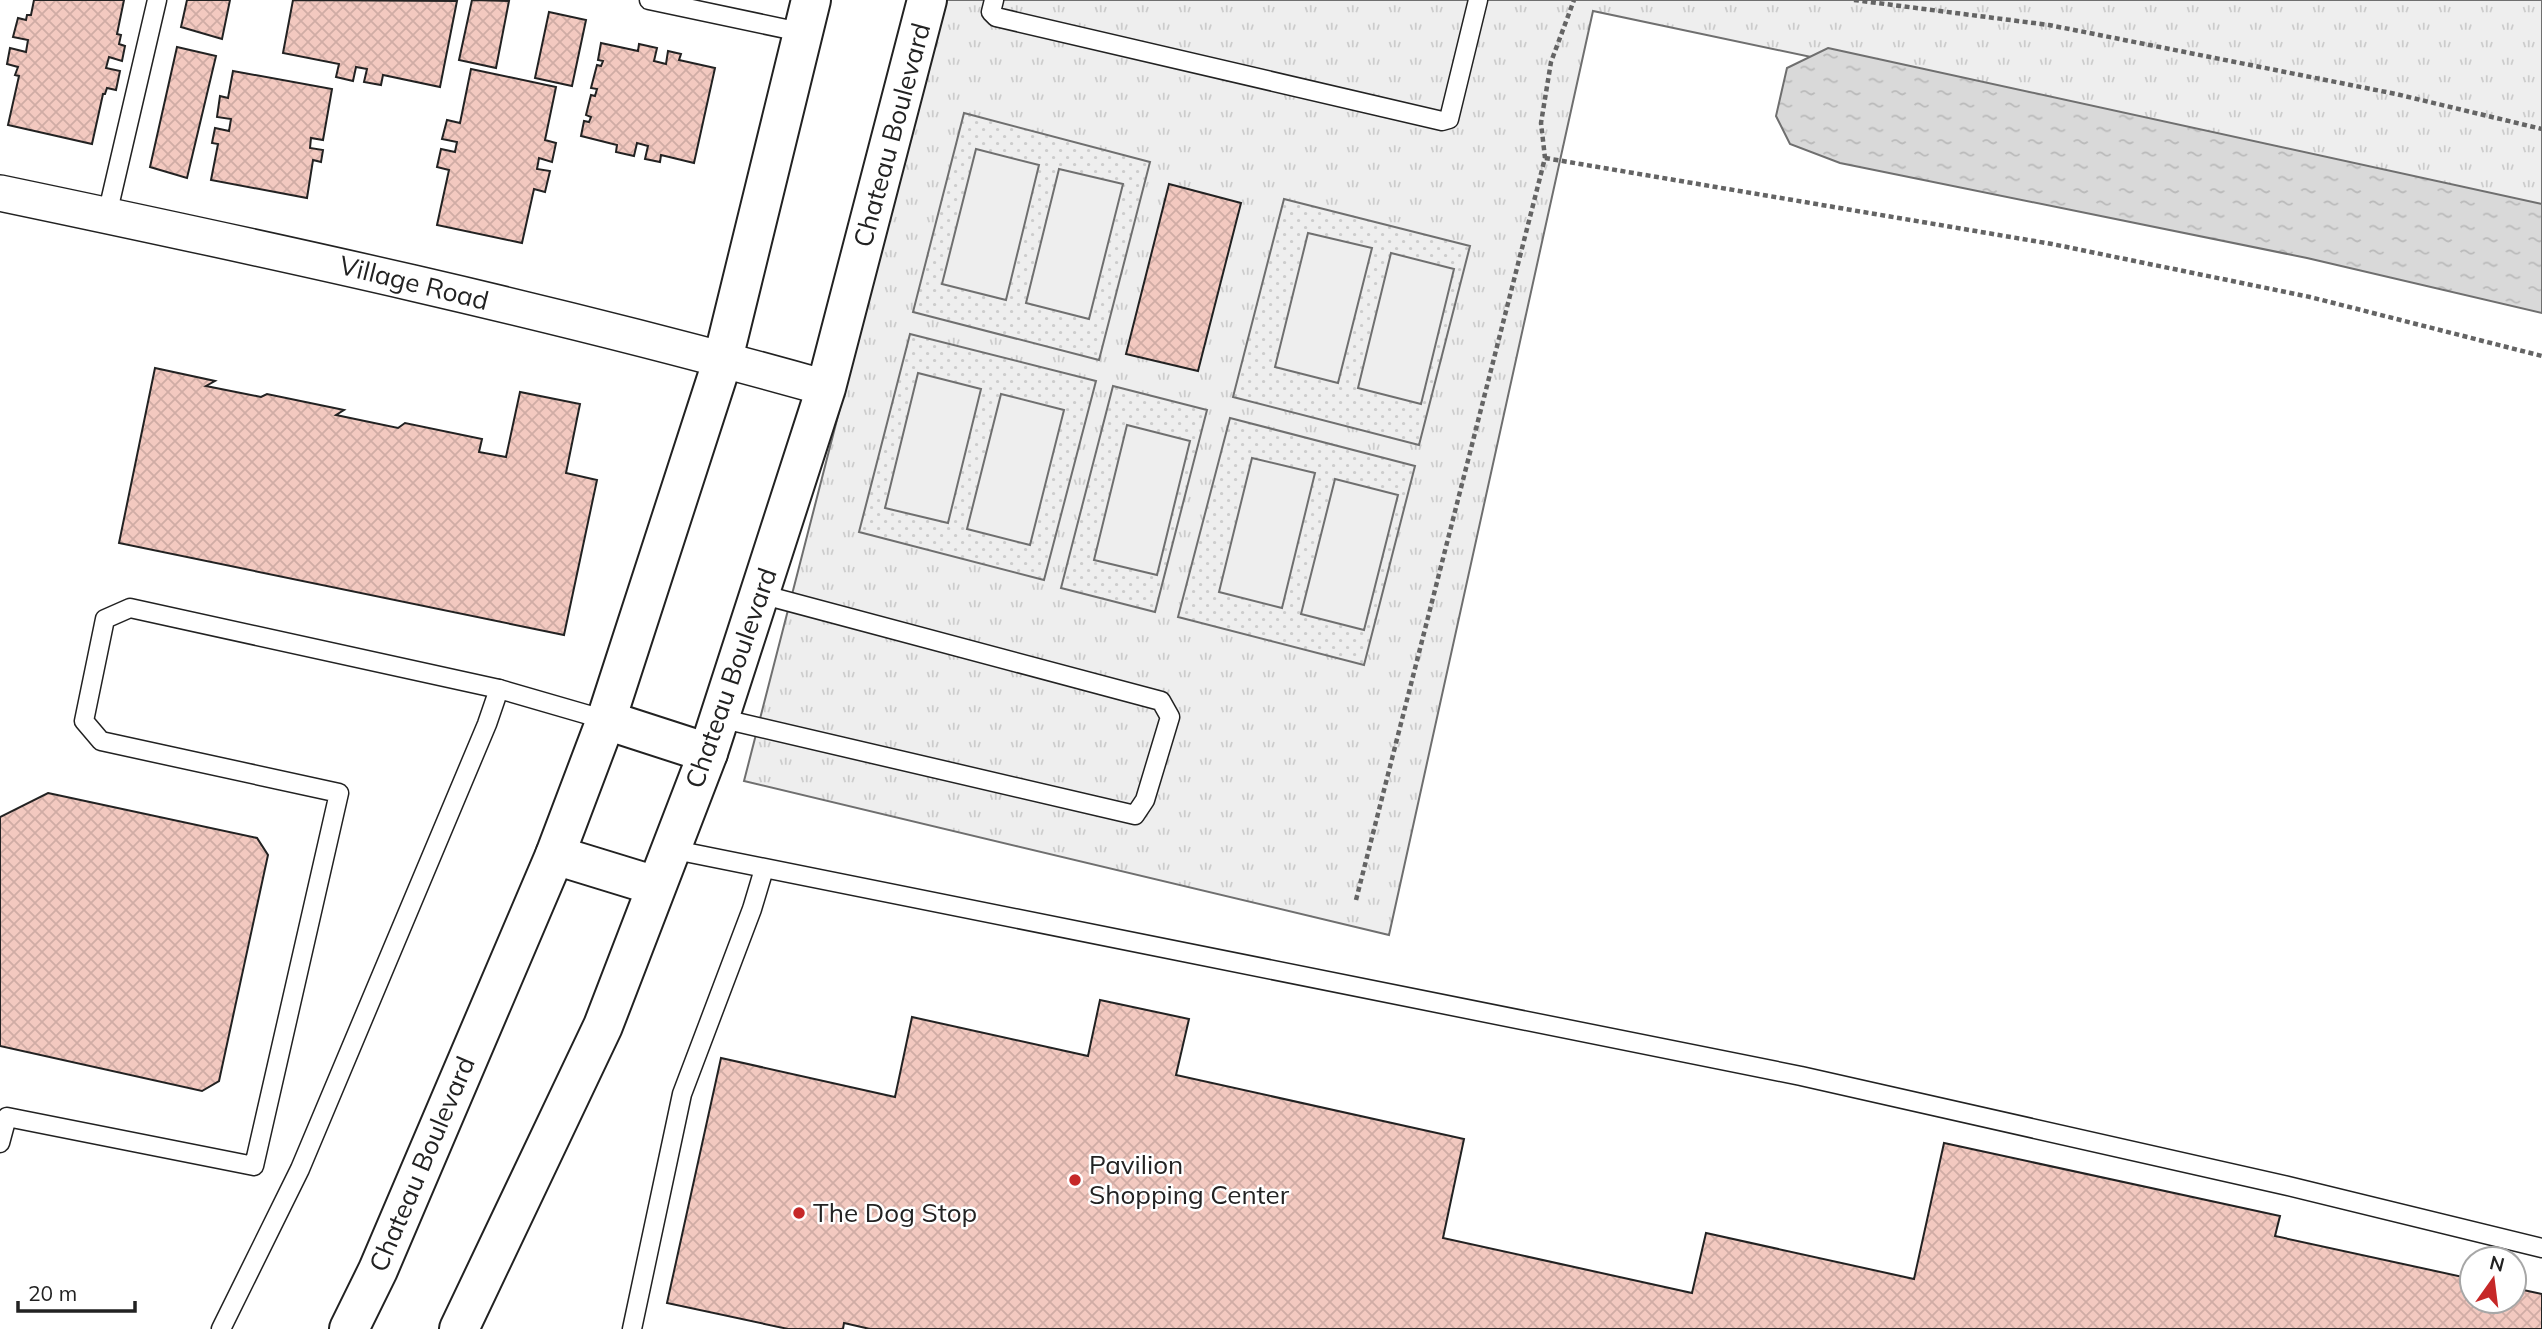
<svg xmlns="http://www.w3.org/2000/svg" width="2542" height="1329" font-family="Mulish,sans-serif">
<defs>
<pattern id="grass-tufts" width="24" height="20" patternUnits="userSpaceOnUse" patternTransform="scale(1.75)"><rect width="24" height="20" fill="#eee"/><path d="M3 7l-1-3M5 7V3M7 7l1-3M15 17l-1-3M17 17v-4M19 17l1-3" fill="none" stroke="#ccc"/></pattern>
<pattern id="park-dots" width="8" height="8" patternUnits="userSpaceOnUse" patternTransform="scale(1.75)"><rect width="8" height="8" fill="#eee"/><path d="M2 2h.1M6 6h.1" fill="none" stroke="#ccc" stroke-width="1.8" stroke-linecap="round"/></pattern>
<pattern id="water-ripples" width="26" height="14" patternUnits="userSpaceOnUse" patternTransform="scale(1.75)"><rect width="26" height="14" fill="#d9d9d9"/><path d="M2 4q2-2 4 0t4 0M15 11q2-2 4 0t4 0" fill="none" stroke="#bababa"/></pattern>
<pattern id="building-cross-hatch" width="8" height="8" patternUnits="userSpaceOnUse" patternTransform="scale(1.75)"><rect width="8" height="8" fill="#f3c9c0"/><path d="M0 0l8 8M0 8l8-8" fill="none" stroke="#d0aca5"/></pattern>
</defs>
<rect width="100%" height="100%" fill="#fff"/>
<polygon fill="url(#grass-tufts)" stroke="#6f6f6f" stroke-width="2" points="945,0 2542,0 2542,211 1593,11 1389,935 744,781"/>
<g fill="url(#park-dots)" stroke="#6f6f6f" stroke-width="2">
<polygon points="964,113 1150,162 1099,360 913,312"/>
<polygon points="1284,199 1470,246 1419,445 1233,397"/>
<polygon points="910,334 1096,381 1044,580 859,532"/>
<polygon points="1113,386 1207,410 1155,612 1061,588"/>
<polygon points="1230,418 1415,466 1364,665 1178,617"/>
</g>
<g fill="#eee" stroke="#6f6f6f" stroke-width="2">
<polygon points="976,149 1039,165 1006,300 942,284"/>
<polygon points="1059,169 1123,184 1089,319 1026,303"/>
<polygon points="1308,233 1372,248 1338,383 1275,367"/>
<polygon points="1391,253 1454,269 1421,404 1358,388"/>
<polygon points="918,373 981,389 948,523 885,508"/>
<polygon points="1001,394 1064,410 1030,545 967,529"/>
<polygon points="1127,425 1190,441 1157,575 1094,560"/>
<polygon points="1252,458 1315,473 1282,608 1219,592"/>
<polygon points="1335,479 1398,495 1364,630 1301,614"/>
</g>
<polygon fill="url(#water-ripples)" stroke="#6f6f6f" stroke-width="2" points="1828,48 2542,204 2542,313 2307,258 1840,163 1790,144 1776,116 1787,68"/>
<g fill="url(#building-cross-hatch)" stroke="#222" stroke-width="2">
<polygon points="34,0 124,0 117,34 121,35 119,44 125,46 122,61 109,57 106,68 120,71 116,90 107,88 105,94 103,94 92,144 8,125 19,76 15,75 18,67 7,64 10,48 26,52 28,40 13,37 18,18 26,20 27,15 31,15"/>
<polygon points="187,0 230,0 222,39 181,27"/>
<polygon points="293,0 457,1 440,87 383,75 381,85 364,82 367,69 356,67 353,81 336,77 339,64 283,53"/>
<polygon points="472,0 509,1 496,68 459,60"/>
<polygon points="549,12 586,20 572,86 535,78"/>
<polygon points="601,43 638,51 639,44 657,48 654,61 666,64 668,51 681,54 679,60 715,68 694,163 661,155 660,162 645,159 648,146 637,143 634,156 616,152 617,145 581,136 584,121 589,122 591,117 586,115 591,95 595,96 597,89 591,88 597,65 601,66 603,61 598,60"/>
<polygon points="177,47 216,56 187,178 150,167"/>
<polygon points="471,69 556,87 545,140 556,143 552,162 539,158 537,169 550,171 545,192 534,189 522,243 437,225 449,170 437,167 441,149 455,152 457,142 442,139 447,120 460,123"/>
<polygon points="233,71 332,89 323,140 311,138 310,148 323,150 321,162 313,160 307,198 211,180 218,144 212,143 215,128 229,131 231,119 217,117 220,96 228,98"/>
<polygon points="1169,184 1241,203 1198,371 1126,354"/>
<polygon points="155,368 215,381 206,386 261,397 267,394 344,410 336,415 398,428 405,423 482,439 479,452 506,457 520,392 580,404 566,473 597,480 564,635 119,543"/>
<polygon points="48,793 257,838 268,855 219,1081 202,1091 0,1046 0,817"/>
<polygon points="1100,1000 1189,1019 1176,1075 1464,1139 1443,1238 1692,1293 1706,1233 1914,1279 1944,1143 2280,1216 2275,1236 2472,1279 2472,1301 2514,1301 2514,1288 2542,1294 2542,1329 870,1329 844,1323 843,1329 788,1329 667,1303 721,1058 895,1097 912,1017 1088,1056"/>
</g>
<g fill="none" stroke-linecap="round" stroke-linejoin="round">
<g stroke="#222" stroke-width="21">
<g id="service">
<polyline points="649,0 805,33"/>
<polyline points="994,0 991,12 996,17 1442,121 1449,119 1478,0"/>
<polyline points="107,215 157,0"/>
<polyline points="719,718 1135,815 1145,800 1170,717 1161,701 760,594"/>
<polyline points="670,849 1801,1076 2288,1186 2542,1248"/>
<polyline points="0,1143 7,1117 254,1166 339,793 101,741 84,721 105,619 130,608 499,689 606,720"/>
<polyline points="221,1329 300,1169 487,724 499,689"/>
<polyline points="632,1329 682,1094 752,909 764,869"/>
</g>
</g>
<g stroke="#222" stroke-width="38">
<path id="minor" d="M 0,193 C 277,251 553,311 826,388"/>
</g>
<g stroke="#222" stroke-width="42">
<g id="tertiary">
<polyline points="606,720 708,753"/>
<polyline points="555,855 656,886"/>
<polyline points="349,1329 378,1270 555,855 606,720 723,359 811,0"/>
<polyline points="459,1329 603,1026 708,753 826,388 927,0"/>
</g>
</g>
<g stroke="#646464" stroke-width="4.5" stroke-dasharray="5 3.5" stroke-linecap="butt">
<polyline points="1854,0 2049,25 2396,94 2542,129"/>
<polyline points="1545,158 2052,244 2310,297 2542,356"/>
<polyline points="1356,900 1545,158 1541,123 1551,62 1574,0"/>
</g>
<use href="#service" stroke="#fff" stroke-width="18"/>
<use href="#minor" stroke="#fff" stroke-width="35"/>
<use href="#tertiary" stroke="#fff" stroke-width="38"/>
</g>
<g fill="#c62828" stroke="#fff" stroke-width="2.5">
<circle cx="1075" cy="1180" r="7"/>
<circle cx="799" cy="1213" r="7"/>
</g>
<g text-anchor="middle" stroke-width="5" stroke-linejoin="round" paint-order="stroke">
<g font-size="26" fill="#222" stroke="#fff">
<text transform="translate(892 135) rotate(-75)" y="9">Chateau Boulevard</text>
<text transform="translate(414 283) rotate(14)" y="9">Village Road</text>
<text transform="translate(731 678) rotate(-71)" y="9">Chateau Boulevard</text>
<text transform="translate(422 1164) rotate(-67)" y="9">Chateau Boulevard</text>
</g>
<g font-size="26" fill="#222" stroke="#fff" text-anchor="start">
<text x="1089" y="1174">Pavilion<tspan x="1089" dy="30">Shopping Center</tspan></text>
<text x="813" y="1222">The Dog Stop</text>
</g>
</g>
<g transform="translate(2493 1280) rotate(14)"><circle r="33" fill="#ffffff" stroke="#a7a7a7" stroke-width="2"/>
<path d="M0-5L12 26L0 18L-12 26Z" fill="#c62828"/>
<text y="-10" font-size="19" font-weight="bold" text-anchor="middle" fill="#222222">N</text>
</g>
<path d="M18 1301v10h117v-10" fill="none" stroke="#222222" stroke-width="3.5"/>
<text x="28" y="1301" font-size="21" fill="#222222" stroke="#ffffff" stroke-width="5" paint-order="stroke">20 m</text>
</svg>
